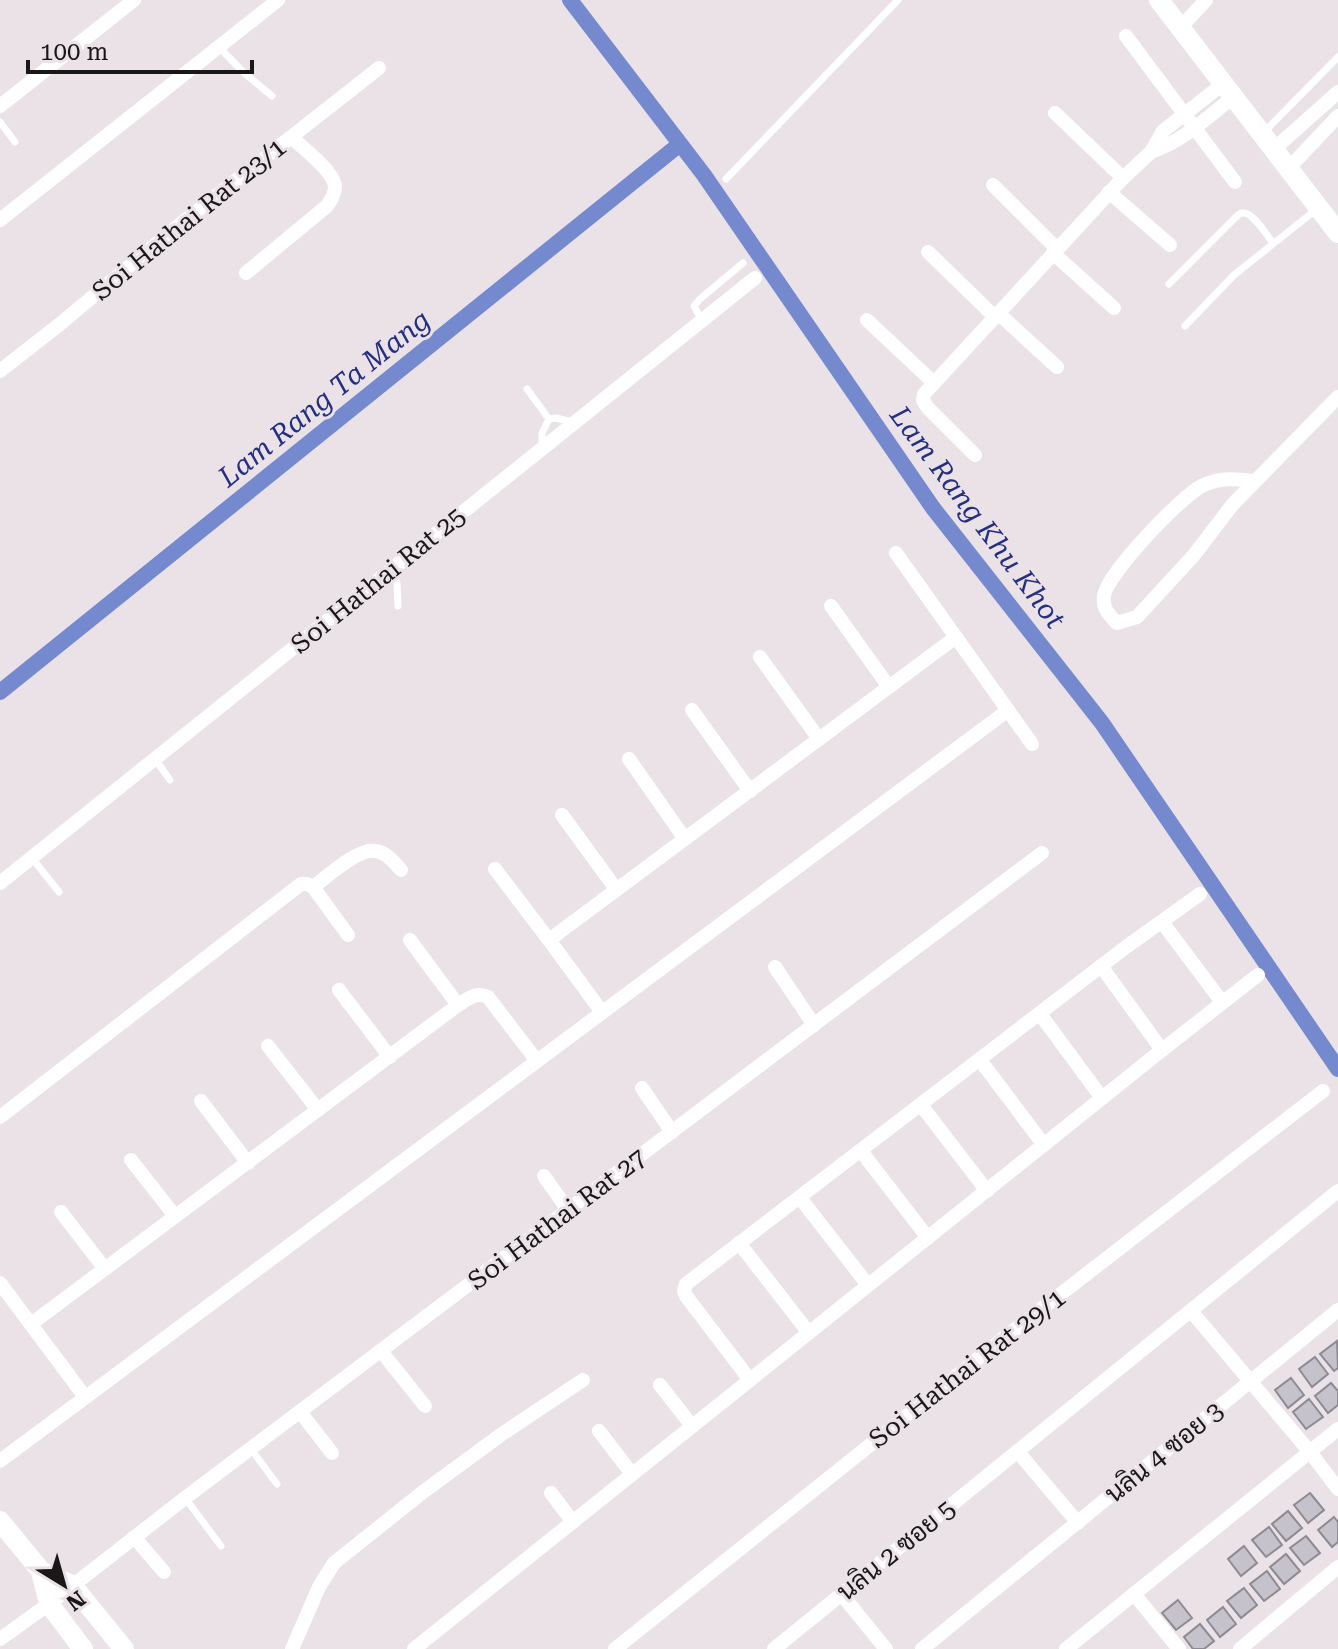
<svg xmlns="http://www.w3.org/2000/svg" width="1338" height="1649" font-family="'Roboto Serif',Sarabun,serif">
<rect width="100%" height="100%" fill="#ebe2e8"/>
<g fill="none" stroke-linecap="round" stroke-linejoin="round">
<g stroke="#7589cf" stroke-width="16">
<polyline points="570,0 704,175 933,508 1102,723 1338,1069"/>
<polyline points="0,692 680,144"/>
</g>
</g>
<g fill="#c5c2cb" stroke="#8e8a93" stroke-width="2">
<polygon points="1337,1341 1338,1368 1334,1371 1320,1354"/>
<polygon points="1315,1357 1328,1374 1312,1387 1299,1369"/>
<polygon points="1291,1378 1304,1395 1288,1408 1275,1390"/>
<polygon points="1331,1383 1338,1391 1338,1405 1328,1413 1315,1396"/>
<polygon points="1309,1399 1323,1417 1306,1429 1293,1412"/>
<polygon points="1310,1493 1324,1510 1308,1523 1294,1505"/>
<polygon points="1288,1511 1302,1528 1286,1541 1272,1524"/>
<polygon points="1334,1517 1338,1522 1338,1542 1332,1547 1318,1530"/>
<polygon points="1269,1527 1282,1545 1266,1557 1252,1540"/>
<polygon points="1306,1536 1320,1553 1304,1565 1290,1548"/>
<polygon points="1244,1546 1257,1563 1241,1576 1228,1559"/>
<polygon points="1286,1554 1300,1571 1284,1584 1270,1567"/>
<polygon points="1267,1571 1280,1589 1264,1601 1250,1584"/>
<polygon points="1244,1588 1257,1605 1241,1618 1227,1601"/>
<polygon points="1178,1600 1192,1618 1176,1630 1162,1613"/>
<polygon points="1223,1607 1236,1624 1220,1637 1207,1620"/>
<polygon points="1200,1624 1214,1641 1204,1649 1193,1649 1184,1637"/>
</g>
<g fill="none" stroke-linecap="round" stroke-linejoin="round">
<g stroke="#fff" stroke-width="7">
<polyline points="219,47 243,72 272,96"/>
<polyline points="0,122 15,142"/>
<polyline points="1264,132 1338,57"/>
<polyline points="726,179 898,0"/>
<path d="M 1169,284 L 1236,217 C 1238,215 1240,213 1242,213 C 1253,211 1267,236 1273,243"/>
<polyline points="702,321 694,306 700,299 743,263"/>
<polyline points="1185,326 1234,275 1317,209"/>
<polyline points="527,389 549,419 556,418 572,422"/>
<polyline points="542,447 542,433 549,419"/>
<polyline points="391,569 397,583 398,606"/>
<polyline points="155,759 170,780"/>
<polyline points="32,858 59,892"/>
<polyline points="251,1449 277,1484"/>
<polyline points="185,1498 221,1546"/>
</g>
<g stroke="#fff" stroke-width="14">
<polyline points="1180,28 1206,0"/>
<polyline points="1126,36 1235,182"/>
<polyline points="0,106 134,0"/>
<polyline points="1055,113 1123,178"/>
<polyline points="1273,150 1338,92"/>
<path d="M 1151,152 C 1183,141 1207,118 1233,97"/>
<polyline points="1288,169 1338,116"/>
<polyline points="993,185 1057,249"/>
<polyline points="1109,192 1170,245"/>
<polyline points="0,220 278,0"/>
<polyline points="928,252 995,317"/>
<polyline points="1053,253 1114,308"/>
<path d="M 246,273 L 327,206 C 331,200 335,194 335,187 C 335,172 302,147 291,137"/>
<polyline points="998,313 1057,367"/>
<polyline points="867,320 934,383"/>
<polyline points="0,371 60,324 169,233 379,68"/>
<polyline points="975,455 927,407 923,400 924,394 1123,178 1151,152 1163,131 1223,84"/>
<path d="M 1254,481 C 1236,479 1224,477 1206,484 C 1185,491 1106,575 1104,596 C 1102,608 1109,615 1117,623 L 1137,617 L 1194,555 L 1233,504 L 1338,397"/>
<polyline points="896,553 1032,744"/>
<polyline points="831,606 889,687"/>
<polyline points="760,657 819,739"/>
<polyline points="692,710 750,791"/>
<polyline points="629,759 685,839"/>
<polyline points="562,815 616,889"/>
<polyline points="495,869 549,940"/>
<polyline points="0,883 755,278"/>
<path d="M 313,887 C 327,877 358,848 375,851 C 386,852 394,862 401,870"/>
<polyline points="1162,922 1222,1002"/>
<polyline points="410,940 458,1005"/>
<polyline points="1101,966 1162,1050"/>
<polyline points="775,967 814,1025"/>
<polyline points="339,990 390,1057"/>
<polyline points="602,1012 549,940 956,637"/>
<polyline points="1040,1014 1102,1098"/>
<polyline points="268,1046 318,1110"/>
<polyline points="980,1060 1044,1145"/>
<polyline points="642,1088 672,1132"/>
<polyline points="201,1101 248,1163"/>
<polyline points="921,1105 987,1191"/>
<polyline points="0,1117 301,884 307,884 313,887 348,935"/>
<polyline points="861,1151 928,1238"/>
<polyline points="131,1160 175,1216"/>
<polyline points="544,1176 568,1210"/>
<polyline points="800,1198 868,1285"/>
<polyline points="61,1212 105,1269"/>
<polyline points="739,1243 809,1333"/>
<polyline points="0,1283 85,1397"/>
<polyline points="1191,1311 1310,1452 1338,1489"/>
<path d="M 31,1324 L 458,1005 C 468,999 476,991 488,997 L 537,1061"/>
<polyline points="381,1351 425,1406"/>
<polyline points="750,1380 686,1296 684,1291 686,1284 1126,947 1200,894"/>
<polyline points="660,1385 692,1426"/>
<polyline points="301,1413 332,1453"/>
<polyline points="599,1431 632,1474"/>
<polyline points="1018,1452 1078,1523"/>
<polyline points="0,1461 1007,711"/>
<polyline points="551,1493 573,1522"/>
<polyline points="134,1537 164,1572"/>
<polyline points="1134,1594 1179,1649"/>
<polyline points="842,1595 886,1649"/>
<polyline points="0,1639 49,1604 185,1498 1042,853"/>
<polyline points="292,1649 319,1587 334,1563 423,1492 502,1434 583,1380"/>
<polyline points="414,1649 1162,1050 1258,975"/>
<polyline points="615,1649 1000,1341 1323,1091"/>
<polyline points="774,1649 1338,1191"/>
<polyline points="922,1649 1338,1310"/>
<polyline points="1066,1649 1338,1429"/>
<polyline points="1240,1649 1338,1567"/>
</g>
<g stroke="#fff" stroke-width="20">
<polyline points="1159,0 1338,233"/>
<polyline points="0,1521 41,1571 72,1585 124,1649"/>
<polyline points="41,1571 49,1604 83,1649"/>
</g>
</g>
<g text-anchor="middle" stroke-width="6" stroke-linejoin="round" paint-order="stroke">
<g font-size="26" fill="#1a1719" stroke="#ebe2e8">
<text transform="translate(189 219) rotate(-39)" y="9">Soi Hathai Rat 23/1</text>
<text transform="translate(378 580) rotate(-39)" y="9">Soi Hathai Rat 25</text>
<text transform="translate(557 1219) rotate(-37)" y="9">Soi Hathai Rat 27</text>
<text transform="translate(967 1368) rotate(-38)" y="9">Soi Hathai Rat 29/1</text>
<text transform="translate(1164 1452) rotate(-39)" y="9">นลิน 4 ซอย 3</text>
<text transform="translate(896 1550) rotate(-39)" y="9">นลิน 2 ซอย 5</text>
</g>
<g font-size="28" font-style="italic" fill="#242f82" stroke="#ebe2e8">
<text transform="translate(324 398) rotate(-39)" y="10">Lam Rang Ta Mang</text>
<text transform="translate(978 517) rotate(53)" y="10">Lam Rang Khu Khot</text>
</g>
</g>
<g transform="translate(64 1585) rotate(143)" stroke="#ebe2e8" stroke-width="6" paint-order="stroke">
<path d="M0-6L14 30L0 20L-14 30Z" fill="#1a1719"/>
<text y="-12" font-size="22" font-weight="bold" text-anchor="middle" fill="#1a1719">N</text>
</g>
<path d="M28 60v12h224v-12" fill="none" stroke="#1a1719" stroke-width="4"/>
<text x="40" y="60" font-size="24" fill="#1a1719" stroke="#ebe2e8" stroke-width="6" paint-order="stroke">100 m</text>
</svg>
